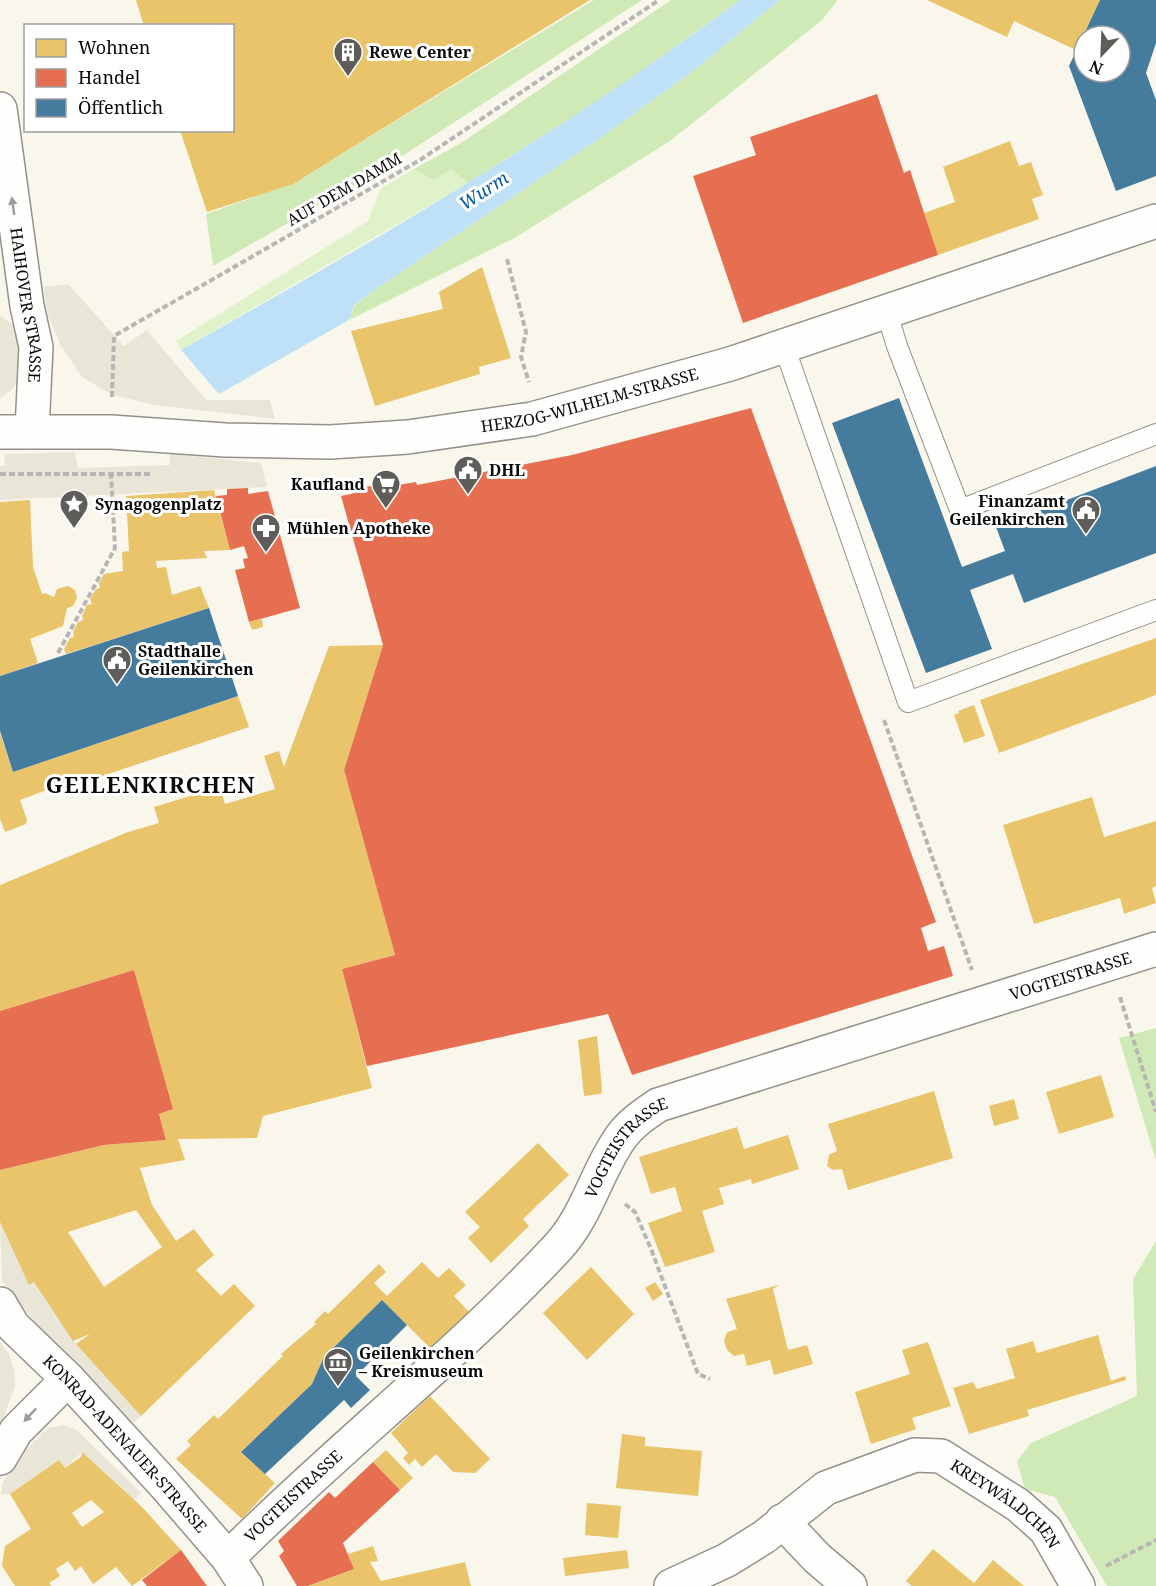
<svg xmlns="http://www.w3.org/2000/svg" width="1156" height="1586" font-family="'Noto Serif',serif">
<rect width="100%" height="100%" fill="#f9f7ec"/>
<polygon fill="#e0f2c9" points="414,169 434,180 451,169 468,183 181,350 176,341 368,221 381,188"/>
<g fill="#cfeab6">
<polygon points="594,0 642,0 387,166 213,266 206,214 294,183"/>
<polygon points="671,0 740,0 615,90 468,183 451,169 434,180 414,169 461,143"/>
<polygon points="780,0 838,0 822,20 670,141 516,237 349,320 354,306 373,291 603,136 693,71"/>
<polygon points="1156,1028 1156,1161 1119,1038"/>
<polygon points="1156,1241 1156,1586 1107,1586 1055,1497 1025,1489 1017,1461 1031,1443 1137,1396 1133,1279"/>
</g>
<g fill="#eae6d7">
<polygon points="68,284 124,346 147,330 206,400 270,400 275,419 155,405 112,395 82,377 60,344 47,312 44,287"/>
<polygon points="0,316 21,330 18,378 13,389 0,398"/>
<polygon points="75,452 78,468 170,465 170,454 261,463 267,487 0,500 0,466 4,466 5,454"/>
<polygon points="0,1222 29,1284 34,1282 76,1344 141,1416 131,1425 62,1356 2,1281"/>
<polygon points="0,1342 9,1354 14,1371 15,1386 0,1427"/>
<polygon points="64,1425 77,1430 141,1493 134,1500 82,1452 65,1468 59,1460 10,1494 1,1494 2,1484 15,1460 48,1428"/>
</g>
<path fill="#bee1f8" d="M 740,0 L 780,0 L 693,71 L 603,136 L 373,291 L 354,305 L 349,320 L 219,394 L 181,350 C 373,242 563,132 740,0 Z"/>
<g fill="#e9c46a" fill-rule="evenodd">
<polygon points="136,0 590,0 293,184 207,212 180,130 232,130 232,26 144,26"/>
<polygon points="927,0 1100,0 1076,50 1014,21 1007,37"/>
<polygon points="1010,141 1019,166 1031,162 1043,195 1032,199 1039,219 938,255 924,213 955,202 943,167"/>
<polygon points="482,267 511,358 479,367 480,374 375,406 351,331 443,309 439,292"/>
<polygon points="214,490 230,550 204,551 207,558 156,561 157,568 166,567 172,595 200,586 209,608 66,654 64,649 70,638 74,637 73,632 78,622 83,620 82,616 87,605 92,604 90,599 96,589 100,588 99,583 104,574 123,571 122,552 129,551 126,496"/>
<polygon points="30,500 33,567 42,594 45,593 54,597 57,589 68,586 75,590 77,598 73,606 67,608 63,626 30,639 38,663 0,676 0,502"/>
<polygon points="262,619 263,627 252,630 249,622"/>
<polygon points="1156,638 1156,695 999,753 980,700"/>
<path d="M 383,645 L 344,770 L 395,955 L 342,969 L 372,1088 L 263,1116 L 257,1138 L 178,1139 L 185,1160 L 140,1168 L 152,1205 L 176,1241 L 194,1229 L 214,1255 L 196,1270 L 221,1296 L 234,1284 L 255,1306 L 141,1416 L 76,1344 L 90,1334 L 73,1341 L 34,1282 L 29,1285 L 0,1222 L 0,1170 L 104,1145 L 166,1140 L 159,1114 L 173,1109 L 134,970 L 0,1011 L 0,885 L 128,832 L 159,823 L 154,807 L 220,787 L 225,804 L 275,789 L 264,756 L 279,751 L 284,767 L 329,646 ZM 136,1210 L 162,1247 L 104,1287 L 68,1232 Z"/>
<polygon points="238,696 249,727 63,789 60,785 20,800 27,820 26,824 5,832 0,819 0,733 13,772"/>
<polygon points="974,705 985,736 964,743 954,715 959,713 958,711"/>
<polygon points="1092,797 1104,837 1156,821 1156,886 1152,888 1156,903 1124,914 1120,898 1034,924 1003,825"/>
<polygon points="597,1036 602,1088 601,1094 584,1096 578,1040"/>
<polygon points="1101,1075 1114,1117 1059,1134 1046,1092"/>
<polygon points="934,1091 953,1158 848,1190 842,1169 833,1170 827,1166 829,1155 837,1151 828,1124"/>
<polygon points="1014,1099 1019,1119 994,1126 989,1106"/>
<polygon points="737,1127 744,1149 788,1135 799,1169 752,1184 751,1179 719,1188 724,1204 702,1211 715,1252 665,1267 648,1223 682,1211 675,1187 651,1194 639,1157"/>
<polygon points="538,1143 569,1175 523,1219 529,1226 491,1263 468,1238 480,1227 465,1212"/>
<polygon points="422,1262 438,1278 449,1268 466,1285 454,1296 469,1312 431,1349 382,1300 324,1357 312,1384 241,1452 275,1483 242,1519 176,1459 191,1445 187,1441 214,1415 218,1419 283,1356 281,1354 316,1324 314,1322 325,1311 328,1314 379,1264 386,1272 374,1283 387,1296"/>
<polygon points="591,1267 634,1314 587,1360 543,1313"/>
<polygon points="655,1282 663,1294 653,1301 645,1288"/>
<polygon points="779,1285 773,1289 788,1350 807,1345 813,1364 774,1375 770,1360 747,1366 744,1354 734,1356 727,1350 724,1341 727,1332 737,1329 726,1299"/>
<polygon points="1098,1335 1111,1381 1125,1376 1126,1380 1027,1410 1029,1416 969,1434 953,1388 973,1382 977,1389 1015,1378 1006,1349 1033,1341 1037,1353"/>
<polygon points="928,1342 951,1406 912,1418 916,1429 871,1444 855,1392 910,1374 902,1350"/>
<polygon points="430,1396 490,1459 475,1473 453,1472 436,1454 422,1467 415,1459 409,1465 403,1458 408,1453 391,1433"/>
<polygon points="622,1434 645,1437 645,1446 702,1451 698,1496 616,1488"/>
<polygon points="386,1450 413,1478 400,1490 373,1462"/>
<path d="M 82,1452 L 142,1507 L 181,1550 L 132,1586 L 116,1567 L 93,1584 L 81,1566 L 75,1571 L 68,1561 L 56,1569 L 60,1576 L 49,1583 L 51,1586 L 15,1586 L 2,1566 L 5,1546 L 31,1529 L 10,1494 L 59,1460 L 65,1468 L 81,1457 ZM 91,1500 L 104,1512 L 82,1527 L 72,1513 Z"/>
<polygon points="587,1503 621,1506 618,1538 585,1535"/>
<polygon points="373,1546 378,1561 370,1562 381,1581 465,1562 471,1586 309,1586 354,1569 348,1554"/>
<polygon points="933,1549 974,1583 993,1560 1024,1586 912,1586 906,1581"/>
<polygon points="627,1550 629,1568 565,1576 563,1558"/>
</g>
<g fill="#e76f51">
<polygon points="877,94 904,173 910,170 938,255 743,323 693,176 756,155 750,137"/>
<polygon points="751,408 936,922 921,928 928,951 944,946 953,976 632,1075 608,1014 367,1066 342,969 395,955 344,770 383,645 341,496 355,493 355,487 398,485 416,482 417,485 572,455"/>
<polygon points="248,488 248,494 268,491 300,608 249,622 235,570 245,568 243,559 248,558 244,546 230,550 216,496 227,495 227,489"/>
<polygon points="134,970 173,1109 159,1114 166,1140 104,1145 0,1170 0,1011"/>
<polygon points="373,1462 400,1490 343,1543 354,1569 308,1586 297,1586 279,1556 284,1551 278,1541 329,1492 335,1498"/>
<polygon points="181,1550 207,1586 147,1586 142,1580"/>
</g>
<g fill="#457b9d" fill-rule="evenodd">
<path d="M 1100,0 L 1156,0 L 1156,43 L 1146,73 L 1156,100 L 1156,176 L 1116,191 L 1069,66 ZM 1084,36 L 1120,36 L 1120,72 L 1084,72 Z"/>
<polygon points="899,398 962,567 1005,551 996,527 1156,466 1156,553 1024,603 1013,574 970,590 992,649 926,673 832,423"/>
<polygon points="209,608 238,696 13,772 0,731 0,676"/>
<polygon points="382,1300 407,1325 356,1376 370,1390 351,1408 344,1400 265,1474 241,1452 312,1384 324,1357"/>
</g>
<g fill="none" stroke-linecap="round" stroke-linejoin="round">
<g stroke="#92918c" stroke-width="22">
<g id="service">
<polyline points="887,313 897,346 960,510 1156,434"/>
<polyline points="784,346 908,702 1156,610"/>
</g>
</g>
<g stroke="#92918c" stroke-width="36">
<g id="minor">
<path id="s1" d="M 0,109 L 27,306 L 36,347 L 32,430"/>
<polyline points="782,1521 817,1558 850,1586"/>
<path id="s2" d="M 228,1558 C 334,1451 455,1358 558,1247 C 587,1216 597,1170 621,1137 C 631,1123 644,1115 658,1105 L 1156,949"/>
<path id="s3" d="M 671,1586 L 727,1560 L 764,1537 L 826,1488 L 915,1455 L 941,1456 L 1018,1505 L 1046,1530 L 1078,1586"/>
</g>
</g>
<g stroke="#92918c" stroke-width="36">
<g id="tertiary">
<path id="s4" d="M 0,432 L 111,432 L 225,440 L 330,442 L 408,437 L 532,419 L 730,364 L 1156,221"/>
<path id="s5" d="M 0,1304 L 13,1326 L 68,1379 L 165,1485 L 228,1558 L 246,1586"/>
<polyline points="0,1458 16,1431 68,1379"/>
</g>
</g>
<g stroke="#b7b6b5" stroke-width="4" stroke-dasharray="6 3" stroke-linecap="butt">
<polyline points="507,259 526,332 521,357 529,382"/>
<polyline points="112,397 114,336 420,160 659,0"/>
<polyline points="0,474 152,474"/>
<polyline points="58,653 115,548 111,473"/>
<polyline points="884,720 972,970"/>
<polyline points="1120,997 1156,1112"/>
<polyline points="625,1204 635,1212 651,1249 698,1374 710,1379"/>
<polyline points="1106,1566 1156,1540"/>
</g>
<use href="#service" stroke="#fefefc" stroke-width="20"/>
<use href="#minor" stroke="#fefefc" stroke-width="33"/>
<use href="#tertiary" stroke="#fefefc" stroke-width="33"/>
</g>
<defs><path id="oneway-solid" d="M-6-.8H1V-3.2L6.5 0L1 3.2V.8H-6Z" transform="scale(1.5)"/></defs>
<g fill="#9c9c9b">
<use href="#oneway-solid" transform="translate(13 206) rotate(-98)"/>
<use href="#oneway-solid" transform="translate(30 1415) rotate(133)"/>
</g>
<defs>
<g id="building-pin" transform="scale(1.5)"><path d="M0 17L-7.5 6A9.5 9.5 0 1 1 7.5 6Z" fill="#5e5d59" stroke="#fff"/><path d="M-4-6H4V6H1V3H-1V6H-4ZM-2.5-4.3h1.7v1.8h-1.7ZM.8-4.3h1.7v1.8H.8ZM-2.5-1h1.7V.8h-1.7ZM.8-1h1.7V.8H.8Z" fill="#fff"/></g>
<g id="civic-pin" transform="scale(1.5)"><path d="M0 17L-7.5 6A9.5 9.5 0 1 1 7.5 6Z" fill="#5e5d59" stroke="#fff"/><path d="M-.6-6.5H3V-4.5H.6V-3L4-1V1h2V6H-6V1h2V-1L-.6-3ZM-1.2 2.5V6h2.4V2.5Z" fill="#fff"/></g>
<g id="supermarket-pin" transform="scale(1.5)"><path d="M0 17L-7.5 6A9.5 9.5 0 1 1 7.5 6Z" fill="#5e5d59" stroke="#fff"/><path d="M-6-5.5h2.5l.6 2H6L4.5 2H-2.5L-4.4-4H-6ZM-1.5 3.2a1.3 1.3 0 1 0 .1 0ZM3 3.2a1.3 1.3 0 1 0 .1 0Z" fill="#fff"/></g>
<g id="sight-pin" transform="scale(1.5)"><path d="M0 17L-7.5 6A9.5 9.5 0 1 1 7.5 6Z" fill="#5e5d59" stroke="#fff"/><path d="M0-6L1.8-2.2L6-1.7L2.9 1.2L3.7 5.4L0 3.3L-3.7 5.4L-2.9 1.2L-6-1.7L-1.8-2.2Z" fill="#fff"/></g>
<g id="pharmacy-pin" transform="scale(1.5)"><path d="M0 17L-7.5 6A9.5 9.5 0 1 1 7.5 6Z" fill="#5e5d59" stroke="#fff"/><path d="M-2-6h4v4h4v4h-4v4h-4v-4h-4v-4h4Z" fill="#fff"/></g>
<g id="museum-pin" transform="scale(1.5)"><path d="M0 17L-7.5 6A9.5 9.5 0 1 1 7.5 6Z" fill="#5e5d59" stroke="#fff"/><path d="M0-6L6-3V-2H-6V-3ZM-5-1h2V3h-2ZM-1-1h2V3h-2ZM3-1h2V3H3ZM-6 4H6V6H-6Z" fill="#fff"/></g>
</defs>
<g fill-rule="evenodd">
<use href="#building-pin" x="348" y="52"/>
<use href="#civic-pin" x="468" y="470"/>
<use href="#supermarket-pin" x="386" y="484"/>
<use href="#sight-pin" x="74" y="504"/>
<use href="#civic-pin" x="1086" y="510"/>
<use href="#pharmacy-pin" x="266" y="528"/>
<use href="#civic-pin" x="117" y="660"/>
<use href="#museum-pin" x="338" y="1362"/>
</g>
<g text-anchor="middle" stroke-width="6" stroke-linejoin="round" paint-order="stroke">
<g font-size="16" font-weight="bold" fill="#0a0a0a" stroke="#fff" text-anchor="start">
<text x="369" y="58">Rewe Center</text>
<text x="489" y="476">DHL</text>
<text x="365" y="490" text-anchor="end">Kaufland</text>
<text x="1065" y="507" text-anchor="end">Finanzamt<tspan x="1065" dy="18">Geilenkirchen</tspan></text>
<text x="95" y="510">Synagogenplatz</text>
<text x="287" y="534">Mühlen Apotheke</text>
<text x="138" y="657">Stadthalle<tspan x="138" dy="18">Geilenkirchen</tspan></text>
<text x="359" y="1359">Geilenkirchen<tspan x="359" dy="18">– Kreismuseum</tspan></text>
</g>
<g font-size="16" fill="#0a0a0a" stroke="#fff">
<text transform="translate(344 189) rotate(-30)" y="6">AUF DEM DAMM</text>
<text dy="6" stroke="none"><textPath href="#s1" startOffset="198">HAIHOVER STRASSE</textPath></text>
<text dy="6" stroke="none"><textPath href="#s4" startOffset="594">HERZOG-WILHELM-STRASSE</textPath></text>
<text dy="6" stroke="none"><textPath href="#s2" startOffset="1062">VOGTEISTRASSE</textPath></text>
<text dy="6" stroke="none"><textPath href="#s2" startOffset="576">VOGTEISTRASSE</textPath></text>
<text dy="6" stroke="none"><textPath href="#s5" startOffset="188">KONRAD-ADENAUER-STRASSE</textPath></text>
<text dy="6" stroke="none"><textPath href="#s2" startOffset="90">VOGTEISTRASSE</textPath></text>
<text dy="6" stroke="none"><textPath href="#s3" startOffset="386">KREYWÄLDCHEN</textPath></text>
</g>
<g font-size="18" font-style="italic" fill="#085ba6" stroke="#fff">
<text transform="translate(484 191) rotate(-33)" y="6">Wurm</text>
</g>
<g font-size="22" font-weight="bold" letter-spacing="1.5" fill="#0a0a0a" stroke="#fff">
<text x="151" y="793">GEILENKIRCHEN</text>
</g>
</g>
<rect x="24" y="24" width="210" height="108" fill="#ffffff" stroke="#9d9d9d" stroke-width="1.5"/>
<rect x="36" y="39" width="30" height="18" fill="#e9c46a" stroke="#9d9d9d" stroke-width="1.5"/>
<text x="78" y="54" font-size="18" fill="#0a0a0a">Wohnen</text>
<rect x="36" y="69" width="30" height="18" fill="#e76f51" stroke="#9d9d9d" stroke-width="1.5"/>
<text x="78" y="84" font-size="18" fill="#0a0a0a">Handel</text>
<rect x="36" y="99" width="30" height="18" fill="#457b9d" stroke="#9d9d9d" stroke-width="1.5"/>
<text x="78" y="114" font-size="18" fill="#0a0a0a">Öffentlich</text>
<g transform="translate(1102 54) rotate(203)"><circle r="28" fill="#ffffff" stroke="#9d9d9d" stroke-width="1.5"/>
<path d="M0-4.5L10 22L0 15L-10 22Z" fill="#5e5d59"/>
<text y="-9" font-size="16" font-weight="bold" text-anchor="middle" fill="#0a0a0a">N</text>
</g>
</svg>
